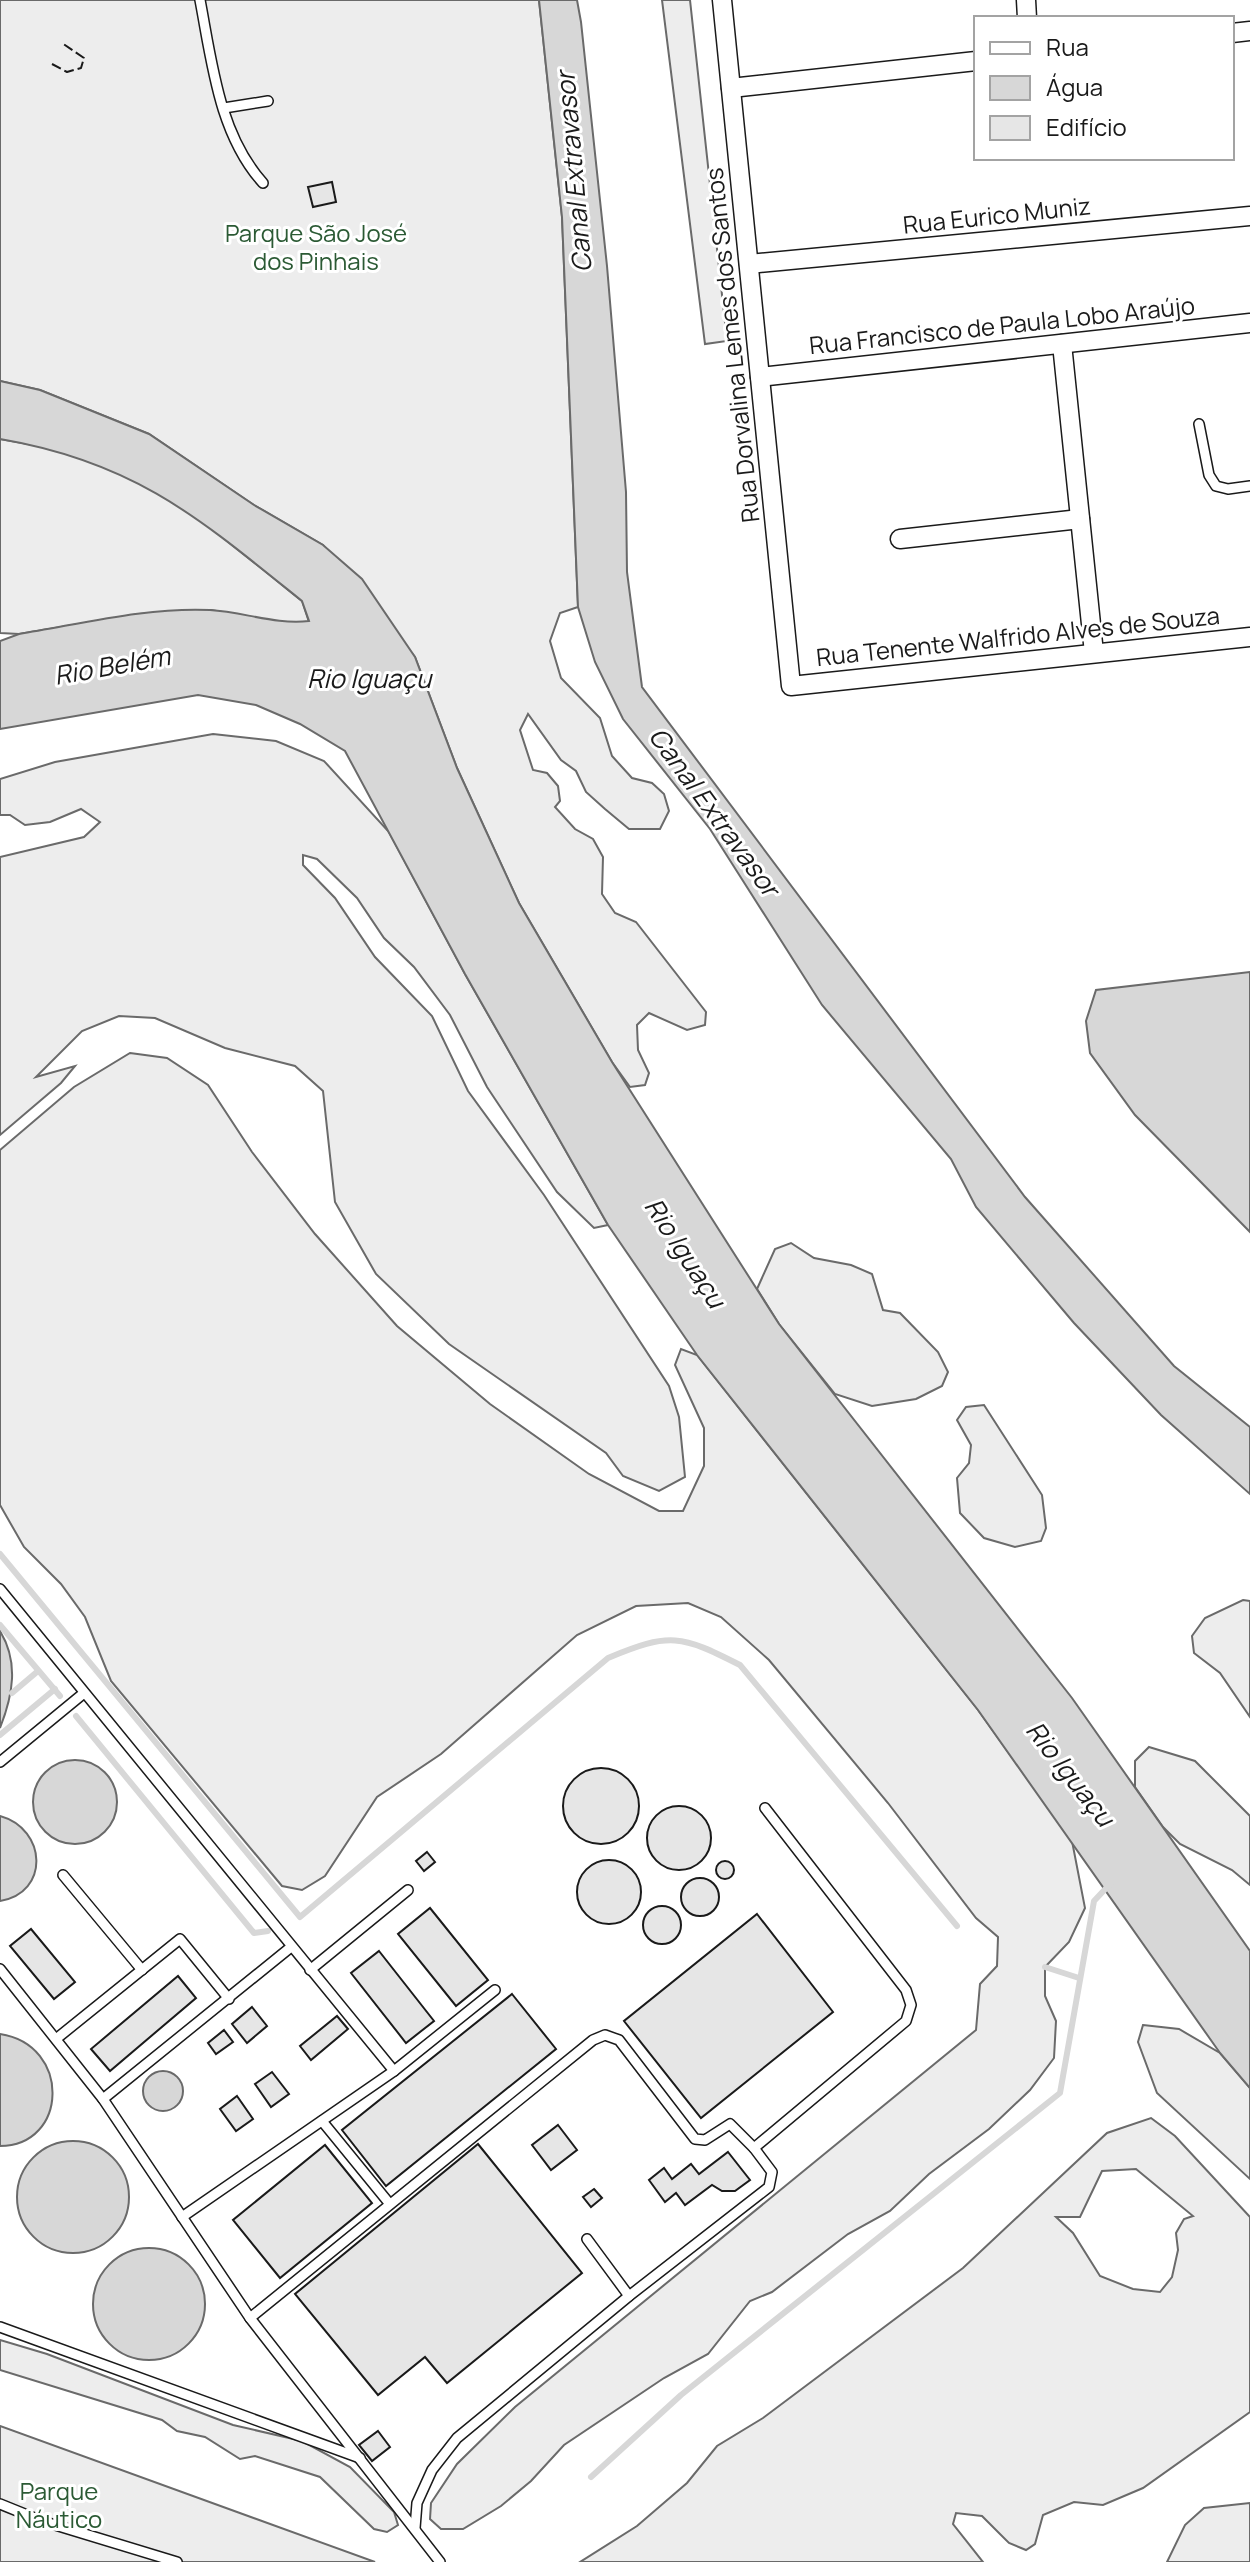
<svg xmlns="http://www.w3.org/2000/svg" width="1250" height="2562" font-family="Manrope,sans-serif">
<rect width="100%" height="100%" fill="#fff"/>
<g fill="#ededed" stroke="#6a6a6a" stroke-width="2" fill-rule="evenodd">
<polygon points="0,0 539,0 562,217 578,607 560,613 550,641 561,678 600,718 612,756 632,778 652,783 664,794 669,811 660,829 629,829 605,809 586,792 576,771 561,760 528,714 520,730 533,770 547,773 558,786 560,801 555,807 575,829 593,839 603,857 602,894 615,913 636,922 706,1012 705,1025 687,1030 649,1013 637,1025 638,1050 649,1073 645,1085 630,1087 612,1062 519,903 457,768 415,657 323,545 254,505 149,434 40,390 0,381"/>
<polygon points="662,0 690,0 727,341 705,344"/>
<polygon points="0,439 50,448 121,472 196,516 302,601 309,622 280,622 211,610 139,614 19,634 0,633"/>
<polygon points="213,734 276,741 324,761 389,832 465,974 608,1225 594,1228 557,1192 487,1087 450,1015 414,967 384,938 357,898 317,859 303,855 303,865 335,898 375,957 432,1016 468,1091 544,1195 669,1386 679,1417 685,1477 659,1491 623,1476 606,1453 449,1344 376,1274 335,1202 323,1091 295,1066 225,1048 155,1018 119,1016 82,1031 36,1077 75,1066 61,1083 0,1135 0,857 84,837 100,822 81,809 50,822 25,825 10,815 0,815 0,779 55,762"/>
<polygon points="130,1053 167,1058 208,1085 252,1152 315,1234 397,1326 490,1404 589,1474 659,1511 683,1511 704,1466 704,1428 675,1365 681,1349 697,1355 978,1710 1072,1841 1085,1908 1069,1942 1045,1967 1045,1996 1056,2021 1054,2058 1030,2090 989,2129 929,2174 890,2211 848,2234 772,2292 750,2301 708,2354 664,2378 564,2445 531,2481 501,2506 463,2529 441,2529 430,2519 431,2503 457,2464 515,2407 976,2030 980,1984 997,1966 998,1937 976,1918 888,1803 769,1660 721,1617 688,1603 636,1606 577,1635 441,1754 377,1797 325,1876 302,1890 282,1886 111,1681 85,1617 61,1584 24,1547 0,1505 0,1150 74,1087"/>
<polygon points="791,1243 814,1258 851,1265 872,1274 883,1310 900,1313 938,1352 948,1372 942,1386 916,1399 872,1406 835,1394 779,1324 757,1289 775,1249"/>
<polygon points="984,1405 1042,1495 1046,1528 1041,1541 1015,1547 984,1538 960,1513 957,1478 969,1463 971,1445 957,1420 966,1407"/>
<polygon points="1243,1600 1250,1601 1250,1717 1220,1673 1194,1653 1192,1636 1205,1618"/>
<polygon points="1149,1747 1195,1761 1250,1816 1250,1885 1232,1870 1180,1844 1163,1827 1135,1787 1135,1761"/>
<polygon points="1143,2025 1179,2029 1220,2053 1250,2088 1250,2179 1157,2093 1138,2042"/>
<path d="M 1151,2118 L 1175,2136 L 1250,2217 L 1250,2412 L 1143,2488 L 1103,2505 L 1074,2502 L 1043,2515 L 1035,2544 L 1026,2550 L 1009,2543 L 982,2516 L 956,2513 L 953,2524 L 983,2562 L 580,2562 L 637,2526 L 687,2483 L 717,2446 L 763,2418 L 963,2268 L 1107,2133 ZM 1136,2169 L 1193,2216 L 1184,2219 L 1176,2233 L 1178,2250 L 1172,2277 L 1160,2292 L 1133,2289 L 1100,2276 L 1073,2233 L 1056,2217 L 1080,2217 L 1102,2171 Z"/>
<polygon points="0,2340 47,2354 233,2425 302,2441 350,2467 394,2512 398,2525 387,2532 374,2529 320,2477 255,2456 240,2459 205,2437 177,2431 162,2420 0,2370"/>
<polygon points="0,2426 375,2562 0,2562"/>
<polygon points="1250,2503 1250,2562 1167,2562 1185,2525 1204,2508"/>
</g>
<g fill="#d7d7d7" stroke="#6a6a6a" stroke-width="2">
<polygon points="539,0 577,0 581,22 607,266 626,492 627,572 642,687 1025,1197 1174,1366 1250,1427 1250,1494 1161,1415 1074,1323 976,1207 951,1159 822,1005 710,829 623,719 595,662 578,607 562,217"/>
<path d="M 0,381 L 40,390 L 149,434 L 254,505 L 323,545 L 362,579 L 415,657 L 457,768 L 519,903 L 612,1062 L 779,1324 L 1072,1698 L 1250,1951 L 1250,2088 L 1220,2053 L 978,1710 L 697,1355 L 608,1225 L 465,974 L 345,751 L 300,724 L 256,705 L 198,695 L 0,729 L 0,641 L 19,634 C 81,624 147,607 210,610 C 244,612 276,625 309,621 L 302,601 C 199,518 135,462 0,439 Z"/>
<polygon points="1250,972 1250,1232 1135,1115 1090,1053 1086,1021 1096,990"/>
<path d="M 0,1631 C 19,1662 13,1695 0,1728 Z"/>
<circle cx="75" cy="1802" r="42"/>
<path d="M 0,1816 C 47,1829 50,1893 0,1901 Z"/>
<path d="M 0,2034 C 72,2045 68,2146 0,2146 Z"/>
<circle cx="163" cy="2091" r="20"/>
<circle cx="73" cy="2197" r="56"/>
<circle cx="149" cy="2304" r="56"/>
</g>
<g fill="none" stroke-linecap="round" stroke-linejoin="round">
<g stroke="#d7d7d7" stroke-width="6">
<path d="M 0,1554 L 300,1917 L 608,1658 C 670,1632 681,1635 740,1665 L 957,1926"/>
<polyline points="0,1625 60,1696"/>
<polyline points="12,1693 38,1671"/>
<polyline points="76,1716 254,1933 268,1931"/>
<polyline points="0,1735 55,1689"/>
<polyline points="1045,1967 1079,1978"/>
<polyline points="591,2477 681,2395 1060,2093 1094,1901 1110,1884"/>
</g>
</g>
<g fill="#e6e6e6" stroke="#1a1a1a" stroke-width="2">
<polygon points="332,182 336,202 313,207 308,187"/>
<circle cx="601" cy="1806" r="38"/>
<circle cx="679" cy="1838" r="32"/>
<polygon points="427,1852 435,1862 424,1871 416,1861"/>
<circle cx="609" cy="1892" r="32"/>
<circle cx="725" cy="1870" r="9"/>
<circle cx="700" cy="1897" r="19"/>
<circle cx="662" cy="1925" r="19"/>
<polygon points="430,1908 488,1980 456,2006 398,1934"/>
<polygon points="757,1914 833,2012 701,2118 624,2021"/>
<polygon points="31,1929 75,1982 54,1999 10,1946"/>
<polygon points="379,1951 434,2021 406,2043 351,1973"/>
<polygon points="178,1976 196,1998 110,2071 91,2049"/>
<polygon points="512,1994 556,2049 386,2186 342,2130"/>
<polygon points="252,2007 267,2026 247,2043 232,2024"/>
<polygon points="337,2016 348,2029 311,2060 300,2046"/>
<polygon points="224,2030 233,2042 216,2054 208,2043"/>
<polygon points="272,2072 289,2094 271,2107 255,2084"/>
<polygon points="237,2096 253,2119 236,2131 220,2109"/>
<polygon points="558,2125 577,2150 551,2170 532,2145"/>
<polygon points="478,2144 582,2273 447,2383 425,2357 378,2395 295,2294"/>
<polygon points="325,2145 372,2203 280,2278 233,2220"/>
<polygon points="728,2152 750,2180 735,2191 722,2191 712,2185 685,2205 676,2193 665,2202 649,2180 664,2168 672,2179 691,2164 699,2174"/>
<polygon points="594,2189 602,2198 591,2207 583,2197"/>
<polygon points="378,2431 390,2447 372,2461 359,2445"/>
</g>
<g fill="none" stroke-linecap="round" stroke-linejoin="round">
<g stroke="#1a1a1a" stroke-width="12">
<g id="lane">
<path d="M 200,0 C 212,63 219,134 263,183"/>
<polyline points="224,108 268,101"/>
<polyline points="1199,424 1209,475 1216,486 1228,489 1250,486"/>
<polyline points="0,1589 394,2071"/>
<polyline points="0,1762 84,1693"/>
<polyline points="63,1875 142,1970"/>
<polyline points="0,1969 103,2099 250,2318 440,2562"/>
<polyline points="310,1970 408,1890"/>
<polyline points="56,2039 180,1939 229,1999"/>
<polyline points="103,2099 291,1947"/>
<polyline points="322,2121 389,2203"/>
<polyline points="182,2217 394,2071 495,1990"/>
<polyline points="587,2239 629,2296"/>
<polyline points="250,2318 593,2040 605,2035 619,2040 695,2139 705,2140 730,2124 754,2148"/>
<polyline points="0,2327 360,2458"/>
<polyline points="0,2504 42,2521 177,2562"/>
<polyline points="415,2528 417,2503 432,2470 457,2438 629,2296 769,2187 772,2172 754,2148 906,2021 911,2005 906,1990 765,1808"/>
</g>
</g>
<g stroke="#1a1a1a" stroke-width="21">
<g id="street">
<polyline points="722,0 791,686 1250,637"/>
<polyline points="1026,0 1027,18"/>
<polyline points="1232,33 1250,31"/>
<polyline points="731,88 976,61"/>
<polyline points="749,264 1250,216"/>
<polyline points="1062,344 1094,653"/>
<polyline points="760,377 1250,323"/>
<polyline points="900,539 1080,519"/>
</g>
</g>
<use href="#lane" stroke="#fff" stroke-width="9"/>
<use href="#street" stroke="#fff" stroke-width="18"/>
<polyline stroke="#1a1a1a" stroke-width="2" stroke-dasharray="10 4" stroke-linecap="butt" points="52,64 67,72 81,68 84,58 62,43"/>
</g>
<g text-anchor="middle" stroke-width="6" stroke-linejoin="round" paint-order="stroke">
<g font-size="24" fill="#1a1a1a" stroke="#fff">
<text transform="translate(997 216) rotate(-6)" y="8">Rua Eurico Muniz</text>
<text transform="translate(1002 326) rotate(-6)" y="8">Rua Francisco de Paula Lobo Araújo</text>
<text transform="translate(733 345) rotate(-96)" y="8">Rua Dorvalina Lemes dos Santos</text>
<text transform="translate(1018 637) rotate(-6)" y="8">Rua Tenente Walfrido Alves de Souza</text>
</g>
<g font-size="24" fill="#2b5a34" stroke="#fff">
<text x="316" y="242">Parque São José<tspan x="316" dy="28">dos Pinhais</tspan></text>
<text x="59" y="2500">Parque<tspan x="59" dy="28">Náutico</tspan></text>
</g>
<g font-size="26" font-style="italic" fill="#1a1a1a" stroke="#fff">
<text transform="translate(574 172) rotate(-95)" y="9">Canal Extravasor</text>
<text transform="translate(112 666) rotate(-10)" y="9">Rio Belém</text>
<text x="369" y="688">Rio Iguaçu</text>
<text transform="translate(714 812) rotate(54)" y="9">Canal Extravasor</text>
<text transform="translate(685 1253) rotate(57)" y="9">Rio Iguaçu</text>
<text transform="translate(1070 1774) rotate(52)" y="9">Rio Iguaçu</text>
</g>
</g>
<rect x="974" y="16" width="260" height="144" fill="#ffffff" stroke="#a3a3a3" stroke-width="2"/>
<rect x="990" y="42" width="40" height="12" fill="#ffffff" stroke="#a3a3a3" stroke-width="2"/>
<text x="1046" y="56" font-size="24" fill="#1a1a1a">Rua</text>
<rect x="990" y="76" width="40" height="24" fill="#d7d7d7" stroke="#a3a3a3" stroke-width="2"/>
<text x="1046" y="96" font-size="24" fill="#1a1a1a">Água</text>
<rect x="990" y="116" width="40" height="24" fill="#e6e6e6" stroke="#a3a3a3" stroke-width="2"/>
<text x="1046" y="136" font-size="24" fill="#1a1a1a">Edifício</text>
</svg>
